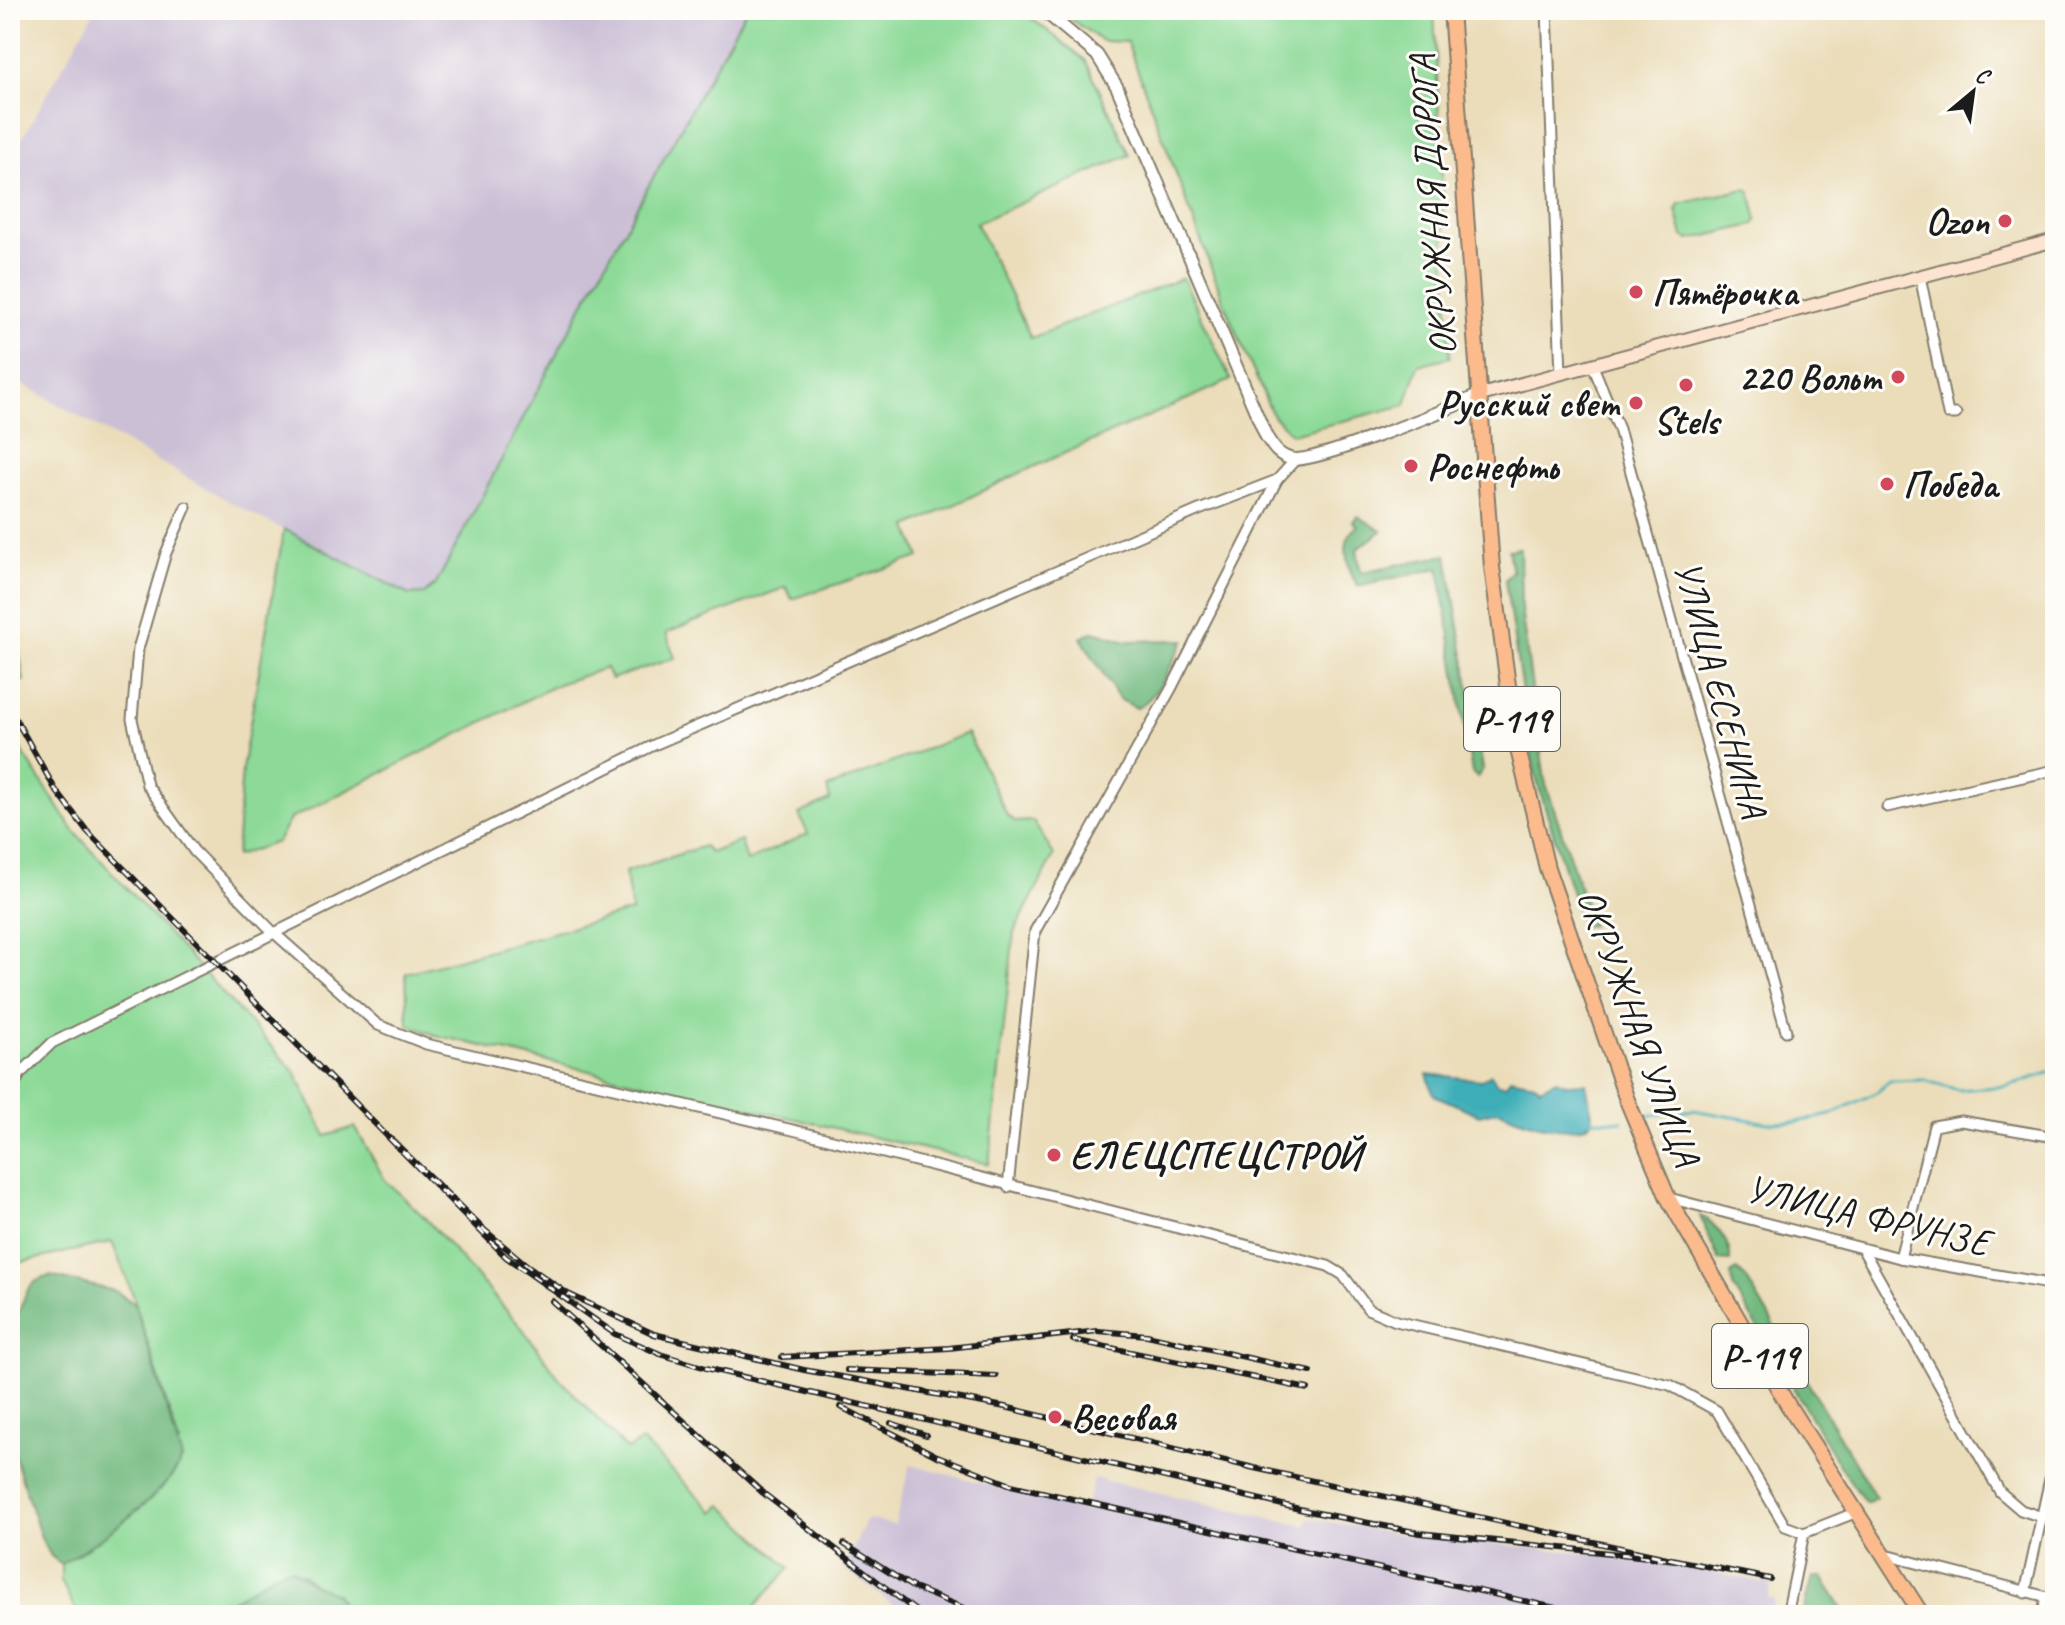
<svg xmlns="http://www.w3.org/2000/svg" width="2065" height="1625" font-family="Caveat,sans-serif">
<rect width="100%" height="100%" fill="#fdfcf7"/>
<filter id="ink" filterUnits="userSpaceOnUse"><feTurbulence type="fractalNoise" baseFrequency=".0125" numOctaves="2"/><feDisplacementMap in="SourceGraphic" scale="16" xChannelSelector="R" yChannelSelector="G"/><feConvolveMatrix kernelMatrix="1 2 1 2 8 2 1 2 1" color-interpolation-filters="sRGB"/></filter>
<filter id="wash" filterUnits="userSpaceOnUse"><feTurbulence type="fractalNoise" baseFrequency=".006" numOctaves="4" result="noise"/><feDisplacementMap in="SourceGraphic" scale="32" xChannelSelector="R" yChannelSelector="G"/><feGaussianBlur stdDeviation="1.8" result="paint"/><feColorMatrix in="noise" values="0 0 0 0 0 0 0 0 0 0 0 0 0 0 0 0 0 1.4 0 .05"/><feComposite in="paint" operator="in"/></filter>
<g filter="url(#wash)">
<rect width="100%" height="100%" fill="#ebddba"/>
<g fill="#cbbfd5">
<polygon points="95,10 746,10 601,273 436,584 424,594 409,595 230,502 10,377 10,256 19,144"/>
<polygon points="910,1464 1085,1511 1094,1478 1306,1526 1308,1518 1405,1535 1635,1558 1771,1583 1768,1598 1775,1600 1771,1615 906,1615 844,1568 867,1519 895,1525"/>
</g>
<g fill="#8dda98" stroke="#547b5a" stroke-width="2">
<polygon points="746,10 1021,10 1085,60 1130,155 976,223 1031,338 1183,278 1231,380 1022,472 908,527 920,557 792,599 786,587 666,633 675,658 611,679 606,668 558,684 290,819 277,842 236,856 242,769 284,529 409,595 424,594 436,584 580,310"/>
<polygon points="1057,10 1434,10 1450,357 1418,365 1406,405 1292,434 1273,416 1230,318 1127,42 1102,41"/>
<polygon points="1745,189 1750,191 1757,220 1753,225 1689,240 1683,236 1676,210 1679,204"/>
<polygon points="10,733 74,831 295,1072 326,1136 355,1127 385,1180 424,1217 522,1328 560,1379 627,1450 642,1441 714,1512 722,1505 790,1568 747,1615 346,1615 336,1594 314,1585 303,1574 274,1574 231,1601 206,1603 179,1615 78,1615 61,1581 61,1564 103,1534 179,1443 133,1295 112,1242 18,1263 10,1245"/>
<polygon points="967,733 1007,815 1016,822 1033,821 1054,855 1014,932 989,1164 435,1035 408,1024 406,973 632,911 625,872 704,846 710,853 741,841 747,861 808,834 799,814 830,800 827,788"/>
</g>
<g fill="#72ba80" stroke="#476b4e" stroke-width="2">
<path d="M 1358,516 L 1382,531 L 1357,549 L 1361,572 L 1447,555 L 1483,769 L 1477,777 L 1472,773 L 1439,568 L 1358,586 C 1346,569 1339,538 1358,526 L 1353,521 Z"/>
<polygon points="1520,548 1521,609 1545,781 1592,925 1582,926 1534,771 1505,580 1512,571 1508,550"/>
<polygon points="10,561 16,583 13,616 24,681 12,680 10,676"/>
<path d="M 1094,631 L 1126,641 L 1185,640 C 1171,662 1161,695 1137,708 L 1119,699 L 1081,638 Z"/>
<path d="M 1700,1216 C 1715,1222 1732,1244 1730,1261 L 1719,1260 Z"/>
<polygon points="1737,1270 1746,1278 1876,1498 1866,1503 1839,1465 1733,1286 1731,1274"/>
<path d="M 50,1276 L 115,1291 L 135,1304 L 182,1459 C 167,1495 96,1543 61,1564 L 51,1556 L 41,1538 L 10,1442 L 10,1323 C 30,1304 17,1284 50,1276 Z"/>
<polygon points="291,1568 314,1585 336,1594 346,1615 179,1615 206,1603 231,1601 274,1574"/>
<polygon points="1813,1577 1822,1577 1846,1615 1803,1615"/>
</g>
<path fill="#3daeb7" stroke="#2c656a" stroke-width="2" d="M 1427,1074 L 1481,1080 L 1491,1074 L 1497,1084 L 1506,1085 L 1510,1078 L 1535,1083 L 1540,1088 L 1556,1080 L 1566,1084 L 1586,1083 L 1593,1120 C 1576,1140 1519,1121 1499,1110 L 1479,1115 L 1434,1095 Z"/>
<g fill="none" stroke-linecap="round" stroke-linejoin="round">
<g stroke="#3daeb7" stroke-width="3">
<polyline points="1645,1116 1693,1110 1768,1123 1797,1122 1830,1115 1877,1092 1890,1081 1924,1080 1959,1090 2007,1086 2055,1071"/>
<polyline points="1593,1120 1622,1121"/>
</g>
</g>
</g>
<g filter="url(#ink)">
<g fill="none" stroke-linecap="round" stroke-linejoin="round">
<g stroke="#847c6b" stroke-width="13">
<g id="minor">
<polyline points="1547,10 1561,374"/>
<polyline points="1920,276 1948,414 1956,414"/>
<polyline points="1593,366 1619,429 1786,1031"/>
<polyline points="186,507 166,553 138,649 132,719 147,785 194,851 272,931 378,1025 426,1044 797,1131 1328,1266 1343,1275 1368,1309 1396,1321 1670,1385 1717,1411 1785,1526 1804,1533"/>
<polyline points="1887,807 2055,770"/>
<polyline points="10,1091 21,1073 52,1043 656,744 1199,510 1277,480"/>
<polyline points="1008,1187 1035,931 1172,687 1277,480 1295,460"/>
<polyline points="1669,1198 1900,1258 2055,1285"/>
<polyline points="1863,1250 2000,1492 2021,1510 2042,1517"/>
<polyline points="1900,1258 1934,1126 1961,1121 2055,1137"/>
<polyline points="1882,1554 2055,1599"/>
<polyline points="2025,1593 2055,1456"/>
<polyline points="1787,1615 1804,1533 1857,1512"/>
<polyline points="2043,1615 2046,1597"/>
</g>
</g>
<g stroke="#847c6b" stroke-width="15">
<path id="tertiary" d="M 1043,10 L 1097,55 L 1117,87 L 1266,436 C 1273,447 1278,456 1292,459 C 1314,464 1450,408 1477,396"/>
</g>
<g stroke="#847c6b" stroke-width="16">
<polyline id="secondary" points="1477,396 2055,240"/>
</g>
<g stroke="#847c6b" stroke-width="18">
<polyline id="trunk" points="1451,10 1492,567 1515,737 1547,868 1627,1100 1668,1198 1788,1405 1922,1615"/>
</g>
<use href="#minor" stroke="#fff" stroke-width="9"/>
<use href="#tertiary" stroke="#fff" stroke-width="11"/>
<use href="#secondary" stroke="#fde4d1" stroke-width="12"/>
<use href="#trunk" stroke="#fbbb8c" stroke-width="14"/>
<g stroke="#1c1c1c" stroke-width="6">
<g id="rail">
<polyline points="10,709 55,789 87,831 506,1257 615,1334 660,1354 706,1368 1308,1511 1420,1533 1676,1560 1254,1468 1005,1407 804,1370 654,1334 568,1294 528,1266 482,1228 392,1140"/>
<polyline points="552,1301 763,1493 921,1615"/>
<polyline points="1073,1340 1308,1389"/>
<polyline points="782,1357 949,1348 1098,1331 1147,1335 1311,1372"/>
<polyline points="847,1370 996,1376"/>
<polyline points="841,1407 935,1455 1011,1485 1586,1615"/>
<polyline points="891,1423 926,1435"/>
<polyline points="844,1544 914,1588 981,1615"/>
<polyline points="1676,1560 1770,1579"/>
</g>
</g>
<use href="#rail" stroke="#fdfcf7" stroke-width="3" stroke-dasharray="9" stroke-linecap="butt"/>
</g>
</g>
<g fill="#d1495b" stroke="#fdfcf7" stroke-width="3">
<circle cx="2005" cy="221" r="8"/>
<circle cx="1636" cy="292" r="8"/>
<circle cx="1898" cy="377" r="8"/>
<circle cx="1686" cy="385" r="8"/>
<circle cx="1636" cy="403" r="8"/>
<circle cx="1411" cy="466" r="8"/>
<circle cx="1887" cy="484" r="8"/>
<circle cx="1054" cy="1155" r="8"/>
<circle cx="1055" cy="1417" r="8"/>
</g>
<g text-anchor="middle" stroke-width="6" stroke-linejoin="round" paint-order="stroke">
<g fill="#fdfcf7" stroke="#605f5e" stroke-width="2">
<rect x="1464" y="687" width="96" height="64" rx="6"/>
<rect x="1712" y="1324" width="96" height="64" rx="6"/>
</g>
<g font-size="36" font-weight="bold" fill="#1c1c1c">
<text x="1512" y="732">Р-119</text>
<text x="1760" y="1369">Р-119</text>
</g>
<g font-size="38" fill="#1c1c1c" stroke="#fdfcf7">
<text transform="translate(1432 205) rotate(-94)" y="13">ОКРУЖНАЯ ДОРОГА</text>
<text transform="translate(1721 689) rotate(75)" y="13">УЛИЦА ЕСЕНИНА</text>
<text transform="translate(1639 1027) rotate(70)" y="13">ОКРУЖНАЯ УЛИЦА</text>
<text transform="translate(1868 1215) rotate(13)" y="13">УЛИЦА ФРУНЗЕ</text>
</g>
<g font-size="38" font-weight="bold" fill="#1c1c1c" stroke="#fdfcf7" text-anchor="start">
<text x="1989" y="234" text-anchor="end">Ozon</text>
<text x="1652" y="305">Пятёрочка</text>
<text x="1882" y="390" text-anchor="end">220 Вольт</text>
<text x="1620" y="416" text-anchor="end">Русский свет</text>
<text x="1686" y="434" text-anchor="middle">Stels</text>
<text x="1427" y="479">Роснефть</text>
<text x="1903" y="497">Победа</text>
<text x="1070" y="1168">ЕЛЕЦСПЕЦСТРОЙ</text>
<text x="1071" y="1430">Весовая</text>
</g>
</g>
<rect width="2065" height="1625" fill="none" stroke="#fdfcf7" stroke-width="40"/>
<g transform="translate(1973 92) rotate(29)" stroke="#fdfcf7" stroke-width="6" paint-order="stroke">
<path d="M0-6L14 30L0 20L-14 30Z" fill="#1c1c1c"/>
<text y="-12" font-size="22" font-weight="bold" text-anchor="middle" fill="#1c1c1c">С</text>
</g>
</svg>
